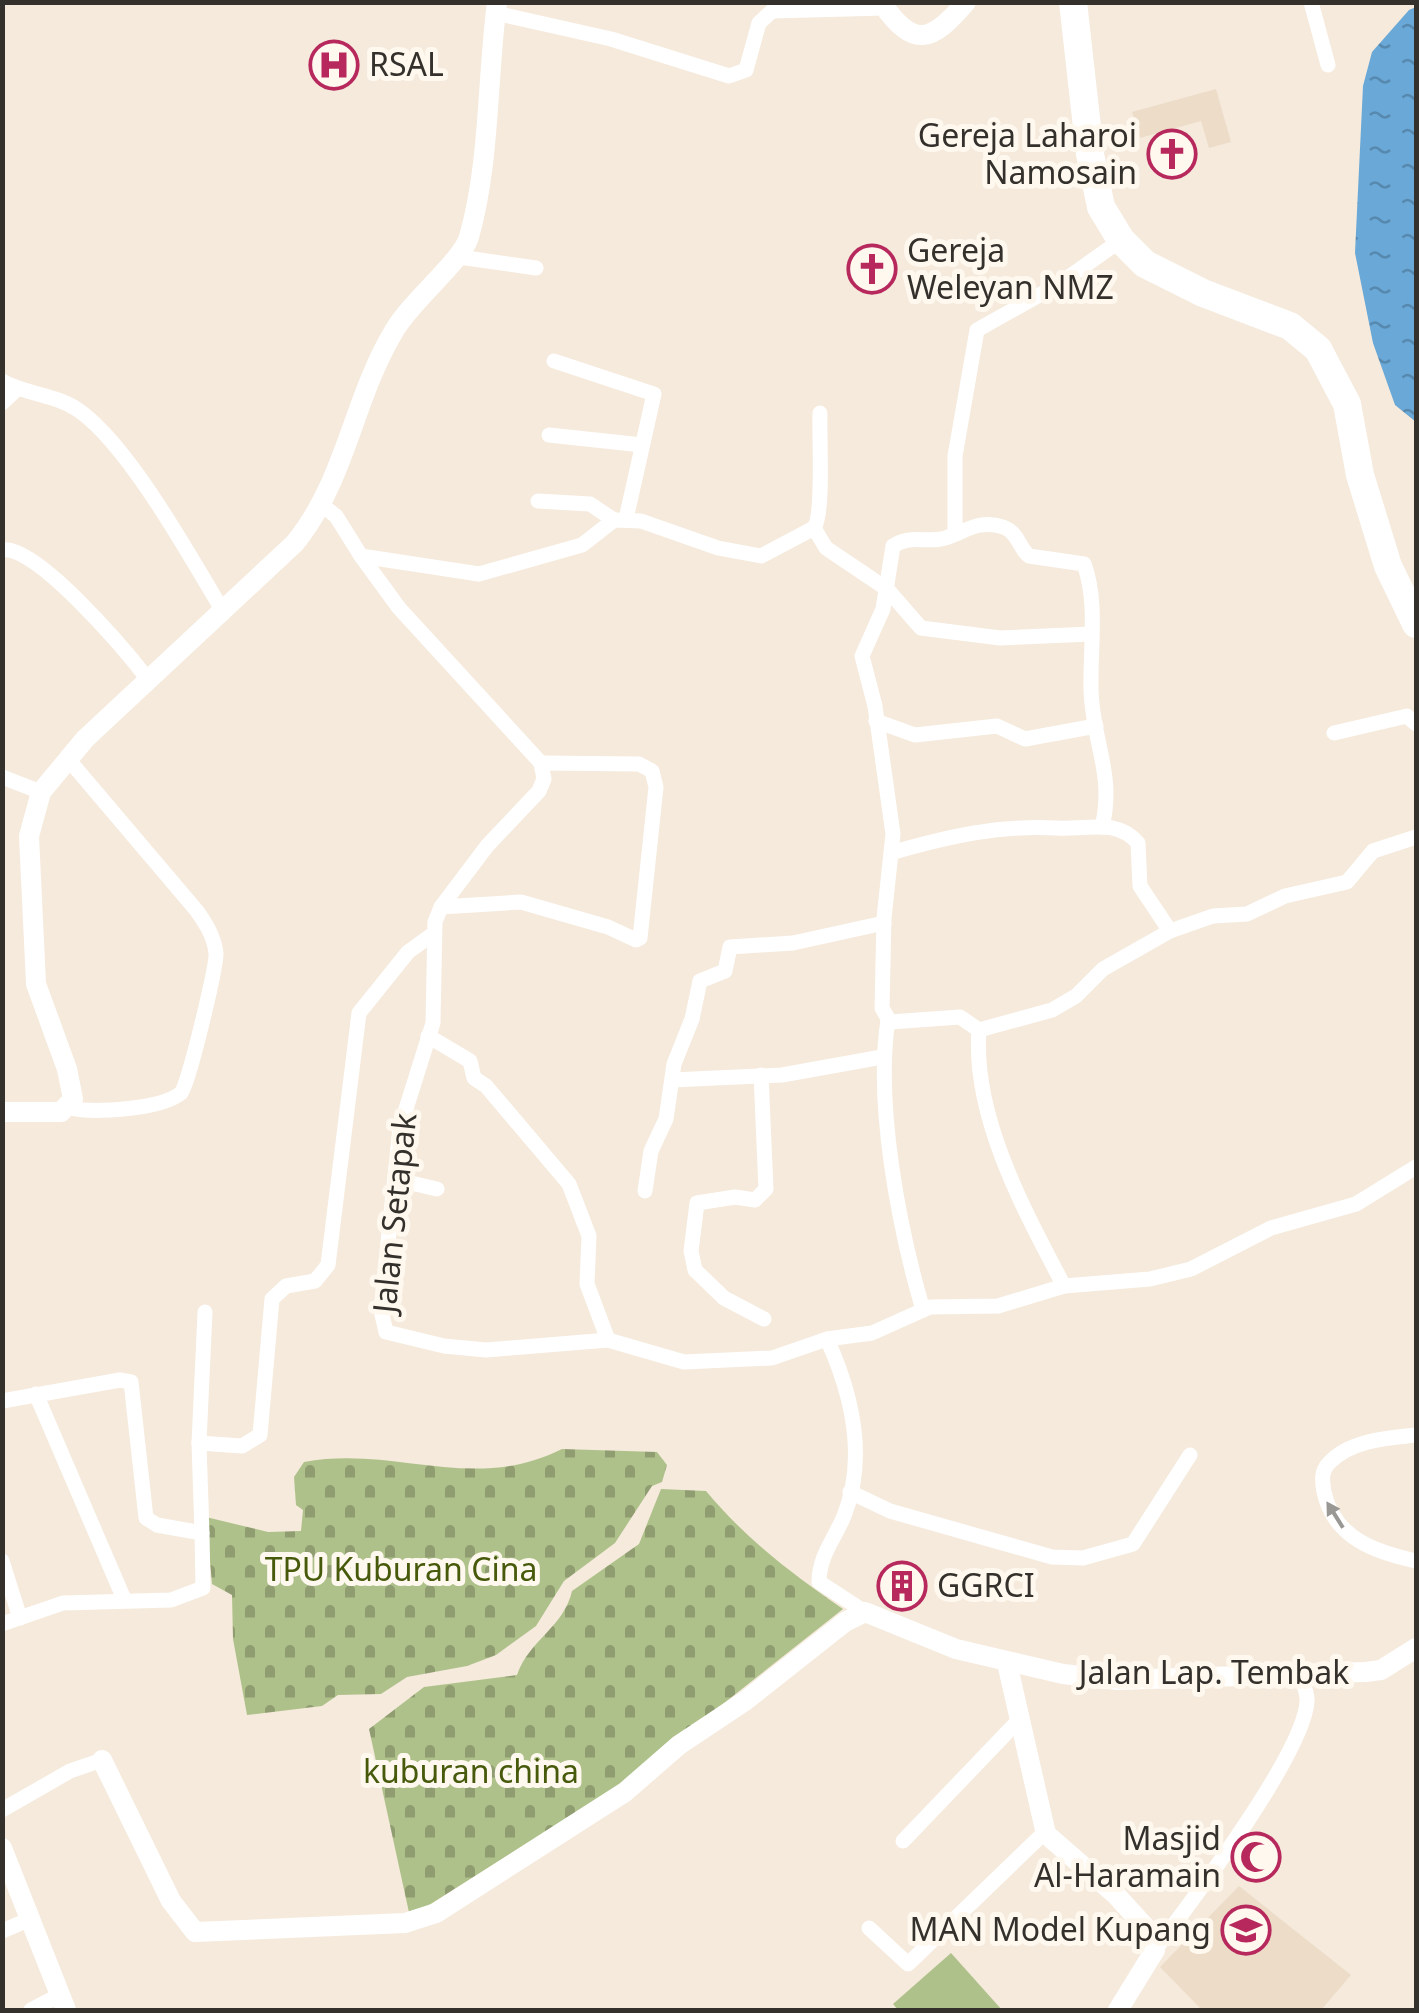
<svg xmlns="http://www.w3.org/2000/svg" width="1419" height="2013" font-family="'Noto Sans',sans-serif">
<defs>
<pattern id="cemetery-stones" width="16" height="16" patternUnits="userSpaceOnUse" patternTransform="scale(2.5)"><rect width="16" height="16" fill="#afc18a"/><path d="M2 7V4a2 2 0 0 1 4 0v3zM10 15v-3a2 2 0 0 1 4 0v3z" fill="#8f9d71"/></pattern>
<pattern id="water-ripples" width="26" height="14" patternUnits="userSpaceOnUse" patternTransform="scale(2.5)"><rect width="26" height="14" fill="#69a8d7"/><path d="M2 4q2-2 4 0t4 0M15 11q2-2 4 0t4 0" fill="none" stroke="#5789af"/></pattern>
</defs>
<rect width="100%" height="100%" fill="#f5eadc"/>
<g fill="#ecdcc8">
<polygon points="1216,89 1231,142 1209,148 1201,121 1140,138 1132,112"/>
<polygon points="1239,1886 1351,1975 1321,2010 1202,2010 1160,1967"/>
</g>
<g fill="url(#cemetery-stones)">
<path d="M 562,1449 L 657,1452 L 667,1465 L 662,1482 L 652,1486 L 615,1543 L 564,1581 L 536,1626 L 496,1655 L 467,1666 L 407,1677 L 381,1694 L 338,1695 L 322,1706 L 247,1715 L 233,1639 L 232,1595 L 212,1584 L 206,1517 L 268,1532 L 301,1531 L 303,1510 L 296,1505 L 294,1477 L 304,1462 C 395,1445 473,1494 562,1449 Z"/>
<path d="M 661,1489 L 706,1491 C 746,1539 791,1573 843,1609 L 623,1783 L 410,1917 L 369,1729 L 424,1687 L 517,1675 C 529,1640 564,1627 572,1591 L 639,1544 Z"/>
</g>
<polygon fill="#afc18a" points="951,1953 1002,2010 898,2010 893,2004"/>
<polygon fill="url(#water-ripples)" points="1416,7 1416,422 1395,405 1373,343 1355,253 1363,86 1372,52 1409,10"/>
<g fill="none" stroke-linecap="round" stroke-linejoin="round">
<g stroke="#fff" stroke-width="15">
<polyline points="1311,2 1328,65"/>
<polyline points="495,13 611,39 729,76 746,70 759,23 772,11 885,8"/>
<polyline points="459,257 536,268"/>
<polyline points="554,361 654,394 626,519"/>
<path d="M 2,381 C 27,395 57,394 81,412 C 131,449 191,558 224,613"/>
<polyline points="2,403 17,389"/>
<polyline points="549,435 642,445"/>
<polyline points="538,501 590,504 614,520"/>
<polyline points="322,505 336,516 361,556 479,574 582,545 614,520 641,521 718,548 761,556 814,528"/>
<polyline points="814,528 826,548 887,589 921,628 1000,638 1091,634"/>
<path d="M 814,528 C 824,515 819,437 820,413"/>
<polyline points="955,530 955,456 977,330 1059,284 1121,240"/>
<path d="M 2,550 C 35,543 126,651 147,678"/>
<polyline points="361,556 399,608 541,763 544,779 539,791 487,846 441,907 435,922 433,1023 400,1128 381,1310 386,1332 444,1346 486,1350 608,1340 684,1362 772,1358 827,1339 872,1333 930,1307 998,1306 1064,1286 1150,1279 1191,1269 1271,1228 1356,1204 1416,1167"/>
<polyline points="876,721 915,735 997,726 1025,739 1096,726"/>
<polyline points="1334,733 1407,716 1416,724"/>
<path d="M 68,759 L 197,911 C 206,924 214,936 216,953 C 217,965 188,1087 181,1093 C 160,1110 93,1113 69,1108"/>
<polyline points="2,777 41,792"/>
<path d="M 1102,827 C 1115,774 1092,741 1091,689 C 1090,649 1098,601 1084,564 L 1029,556 C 1019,548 1018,532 1003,527 C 977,518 961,535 941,539 C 923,542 909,535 893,546 L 883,609 L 862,656 L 875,706 L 893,834 L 884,918 L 882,1008 L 890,1022 L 960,1017 L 979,1030 L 1052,1010 L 1076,996 L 1103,969 L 1170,931 L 1213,916 L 1247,914 L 1285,896 L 1347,882 L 1373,851 L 1416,837"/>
<path d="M 894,852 C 950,836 999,825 1057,828 C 1087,830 1116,818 1138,843 L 1140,886 L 1170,931"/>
<polyline points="441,907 521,902 608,927 636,940 640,938 656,787 652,771 639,764 541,763"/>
<path d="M 888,1020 C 875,1104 899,1228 923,1310"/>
<path d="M 979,1030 C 972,1116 1025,1212 1064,1286"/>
<polyline points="428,1036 470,1061 474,1078 486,1086 569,1184 589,1236 587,1284 608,1340"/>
<polyline points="761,1075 766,1189 755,1200 735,1197 697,1203 691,1251 695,1270 724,1298 764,1319"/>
<polyline points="672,1080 782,1075 882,1057"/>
<polyline points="398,1180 437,1189"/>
<polyline points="645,1191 651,1151 666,1119 674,1064 692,1019 700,981 725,971 730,947 793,943 884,923"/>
<path d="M 827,1339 C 852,1394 867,1458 844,1516 C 834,1540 819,1556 819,1582 L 865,1612"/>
<polyline points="36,1394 124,1599"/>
<polyline points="2,1401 120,1380 131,1382 146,1518 157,1525 202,1533 203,1588 171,1600 63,1603 2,1624"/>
<path d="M 1416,1435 C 1388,1438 1350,1440 1329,1463 C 1321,1471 1322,1481 1324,1492 C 1334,1538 1375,1552 1416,1561"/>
<polyline points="199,1443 242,1446 260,1435 272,1299 286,1286 315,1281 328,1265 359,1013 408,952 433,934"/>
<polyline points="850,1492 890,1511 1052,1557 1083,1558 1133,1544 1190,1455"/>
<polyline points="202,1533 199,1443 205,1312"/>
<polyline points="2,1561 20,1618"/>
<polyline points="2,1810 70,1771 102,1760"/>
<polyline points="903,1841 1017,1722"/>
<polyline points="869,1928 908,1964 1046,1831"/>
<polyline points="2,1931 28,1920"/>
<path d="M 1155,1950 C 1191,1902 1303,1755 1307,1702 C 1308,1693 1302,1681 1299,1672"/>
<polyline points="31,2010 60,1995"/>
</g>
<g stroke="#fff" stroke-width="20">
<path d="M 881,2 C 914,50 932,42 966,2"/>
<path d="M 2,1112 L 61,1112 L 73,1099 L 67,1069 L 36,984 L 29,836 L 41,792 L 85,739 L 295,543 C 346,480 353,399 394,331 C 411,301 462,261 469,237 C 490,163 487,79 497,2"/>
<polyline points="1007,1663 1046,1834 1116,1895 1156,1939 1155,1950 1118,2010"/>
<polyline points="102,1760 171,1901 195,1932 405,1923 436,1913 625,1792 679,1745 745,1701 845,1622 865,1612 956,1649 1063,1674 1117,1680 1365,1672 1381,1670 1416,1648"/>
<polyline points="2,1848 66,2010"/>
</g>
<polyline stroke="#fff" stroke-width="28" points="1073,2 1090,154 1101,207 1121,240 1145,264 1203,293 1290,326 1318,349 1347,404 1360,475 1388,566 1416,624"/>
</g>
<defs><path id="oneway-solid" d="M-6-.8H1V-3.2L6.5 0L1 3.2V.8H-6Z" transform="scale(2.5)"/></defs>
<use fill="#9a9895" href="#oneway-solid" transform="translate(1335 1515) rotate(-122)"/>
<defs>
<g id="hospital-ring" transform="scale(2.5)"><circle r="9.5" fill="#fef8ef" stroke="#b7295d" stroke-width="1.5"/><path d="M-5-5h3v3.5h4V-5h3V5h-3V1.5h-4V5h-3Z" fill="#b7295d"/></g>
<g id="church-ring" transform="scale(2.5)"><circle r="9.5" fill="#fef8ef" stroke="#b7295d" stroke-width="1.5"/><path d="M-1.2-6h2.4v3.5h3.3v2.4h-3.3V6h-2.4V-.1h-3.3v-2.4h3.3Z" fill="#b7295d"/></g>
<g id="building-ring" transform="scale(2.5)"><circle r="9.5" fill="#fef8ef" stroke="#b7295d" stroke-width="1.5"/><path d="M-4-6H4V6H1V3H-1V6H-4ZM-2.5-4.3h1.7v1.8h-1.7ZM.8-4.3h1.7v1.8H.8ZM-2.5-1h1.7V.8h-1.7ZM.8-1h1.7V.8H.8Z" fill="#b7295d"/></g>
<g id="mosque-ring" transform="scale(2.5)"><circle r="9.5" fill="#fef8ef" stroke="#b7295d" stroke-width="1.5"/><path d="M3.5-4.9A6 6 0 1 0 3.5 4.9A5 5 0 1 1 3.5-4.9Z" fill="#b7295d"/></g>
<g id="school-ring" transform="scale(2.5)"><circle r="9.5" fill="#fef8ef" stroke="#b7295d" stroke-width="1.5"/><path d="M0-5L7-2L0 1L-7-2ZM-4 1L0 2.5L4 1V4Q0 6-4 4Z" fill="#b7295d"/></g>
</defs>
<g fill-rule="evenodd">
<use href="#hospital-ring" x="334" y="65"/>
<use href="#church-ring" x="1172" y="154"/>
<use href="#church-ring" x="872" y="269"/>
<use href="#building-ring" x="902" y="1586"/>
<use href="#mosque-ring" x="1256" y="1857"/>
<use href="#school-ring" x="1246" y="1930"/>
</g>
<g text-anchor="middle" stroke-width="10" stroke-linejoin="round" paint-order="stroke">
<g font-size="32" fill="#34302b" stroke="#fef8ef" text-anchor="start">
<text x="369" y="76">RSAL</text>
<text x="1137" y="147" text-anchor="end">Gereja Laharoi<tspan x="1137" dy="37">Namosain</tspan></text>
<text x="907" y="262">Gereja<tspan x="907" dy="37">Weleyan NMZ</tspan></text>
<text x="937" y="1597">GGRCI</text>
<text x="1221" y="1850" text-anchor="end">Masjid<tspan x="1221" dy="37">Al-Haramain</tspan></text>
<text x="1211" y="1941" text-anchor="end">MAN Model Kupang</text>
</g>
<g font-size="32" fill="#34302b" stroke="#fef8ef">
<text transform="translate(395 1213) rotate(-84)" y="11">Jalan Setapak</text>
<text x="1214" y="1684">Jalan Lap. Tembak</text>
</g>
<g font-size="32" fill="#475a0c" stroke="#fef8ef">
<text x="401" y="1581">TPU Kuburan Cina</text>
<text x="471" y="1783">kuburan china</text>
</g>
</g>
<rect width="1419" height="2013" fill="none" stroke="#34302b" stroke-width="10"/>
</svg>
